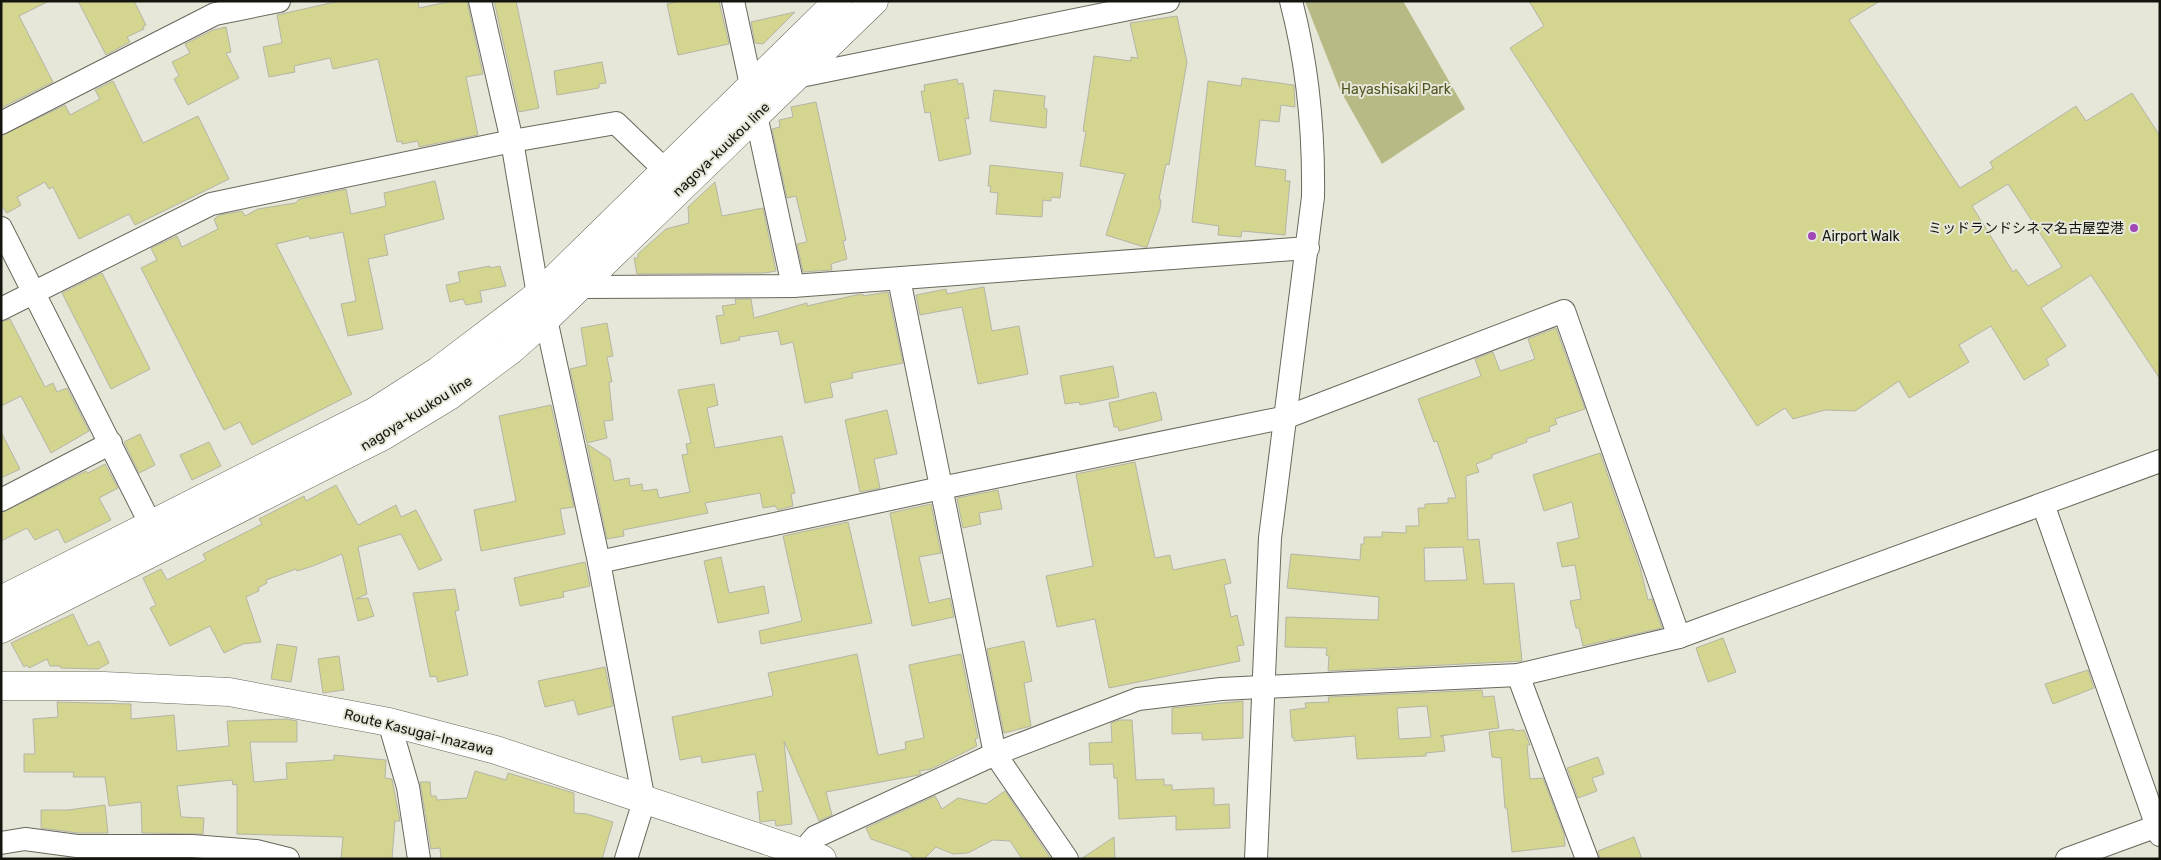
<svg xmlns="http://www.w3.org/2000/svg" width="2161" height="860" font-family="Rubik,'Noto Sans JP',sans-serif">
<rect width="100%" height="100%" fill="#e6e7d8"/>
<polygon fill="#b8ba86" points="1305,1 1403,1 1465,109 1382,164 1340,90"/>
<g fill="#d4d58f" stroke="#b4b5a7" fill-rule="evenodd">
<polygon points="1,1 49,1 19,16 53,82 1,108"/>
<polygon points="78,1 134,1 146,25 143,27 144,29 127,37 130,42 106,55"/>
<polygon points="339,1 418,1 419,8 452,1 467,1 483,74 466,77 478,135 419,147 418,141 402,144 402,141 397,142 378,59 333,69 330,58 294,66 295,72 269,77 263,47 282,43 277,15"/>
<polygon points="494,1 516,1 539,108 519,112"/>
<polygon points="679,1 719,1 729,44 678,55 667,4"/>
<path d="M 1529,1 L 1880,1 L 1849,20 L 1960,188 L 1993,168 L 1990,162 L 2076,106 L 2086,121 L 2132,93 L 2160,136 L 2160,379 L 2091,275 L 2041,308 L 2066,346 L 2046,359 L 2049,365 L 2024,380 L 1991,326 L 1959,345 L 1969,362 L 1909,398 L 1899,381 L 1855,411 L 1825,410 L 1793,419 L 1785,408 L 1757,426 L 1510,48 L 1544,26 ZM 2008,184 L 2062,267 L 2028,286 L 2016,269 L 2013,272 L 1972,206 Z"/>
<polygon points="795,12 763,44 755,43 751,22"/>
<polygon points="1177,16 1187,62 1169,165 1166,164 1159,199 1161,200 1160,209 1147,247 1144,247 1106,235 1125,174 1080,166 1086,132 1083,131 1094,56 1131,61 1131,57 1138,58 1130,23"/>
<polygon points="226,27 231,52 226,53 239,78 188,105 174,79 179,76 172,62 190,53 185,44 213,30"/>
<polygon points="602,62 606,83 599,84 599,88 557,95 554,71"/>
<polygon points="1242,78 1294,85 1295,107 1281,105 1279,122 1260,120 1255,166 1286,170 1285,181 1290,181 1285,235 1242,231 1241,237 1218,235 1219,226 1192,222 1208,81 1241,86"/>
<polygon points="957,79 958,84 963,83 969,119 965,118 971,154 939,161 930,112 925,113 921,91 925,91 924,85"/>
<polygon points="113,81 143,143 198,116 229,179 135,225 129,214 79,239 53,187 49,189 45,182 17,197 21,205 7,213 1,205 1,136 65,105 70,115 100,99 95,90"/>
<polygon points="994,90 1045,96 1044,108 1047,109 1046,128 990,121"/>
<polygon points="816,102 846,240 843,241 847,259 831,264 832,270 803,272 797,244 807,242 796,196 787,198 772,129 780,127 779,120 793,117 791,107"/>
<polygon points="990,165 1063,173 1060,198 1051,197 1051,201 1043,200 1042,217 996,214 998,193 990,192 991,186 988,186"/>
<polygon points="435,181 444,219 384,235 388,255 368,259 383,329 348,336 341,304 356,301 343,232 310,239 309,236 276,244 352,394 252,445 240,422 224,430 141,268 157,260 151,248 177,236 182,247 218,229 214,219 220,215 242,211 245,216 258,209 295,203 300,199 346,189 351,214 386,206 384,193"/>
<polygon points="715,182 722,216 763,208 776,271 765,273 637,274 634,258 638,258 638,254 666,229 689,223 688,207"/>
<polygon points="490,266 490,268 500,266 506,286 480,291 482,302 466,305 463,299 450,302 446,285 460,282 458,272"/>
<polygon points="102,273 150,369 111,389 62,293"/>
<polygon points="984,287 992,331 1019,326 1028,374 978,384 962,307 920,315 916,295 946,289 947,294"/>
<polygon points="888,292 903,363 852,373 853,378 830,383 833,397 805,403 793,342 781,345 778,331 739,337 740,340 721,344 716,316 724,315 722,306 736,304 735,299 751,299 754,318 807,303 807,306 856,295 863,294 863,296"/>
<polygon points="10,319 45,387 53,383 57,392 67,388 89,431 51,453 21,396 1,406 1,322"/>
<polygon points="607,323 613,356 607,357 612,382 609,382 613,420 604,421 607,438 587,443 570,369 587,365 581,328"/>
<path d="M 1556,328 L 1585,409 L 1555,419 L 1557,424 L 1549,427 L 1550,431 L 1526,439 L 1527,442 L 1492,455 L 1492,458 L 1476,464 L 1479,472 L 1466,476 L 1468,540 L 1479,539 L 1484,584 L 1514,583 L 1522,661 L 1328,671 L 1329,656 L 1326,655 L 1327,648 L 1285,647 L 1286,617 L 1378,620 L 1379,597 L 1287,588 L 1291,554 L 1360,560 L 1361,544 L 1364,544 L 1364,537 L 1382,537 L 1382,532 L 1406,533 L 1406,526 L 1419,526 L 1418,508 L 1425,508 L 1425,504 L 1448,503 L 1448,498 L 1456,498 L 1437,441 L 1434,442 L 1418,399 L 1481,376 L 1475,359 L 1493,352 L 1500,371 L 1535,359 L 1528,339 ZM 1463,547 L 1467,580 L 1425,581 L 1424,548 Z"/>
<polygon points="1113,366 1119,397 1080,405 1079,402 1065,404 1060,376"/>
<polygon points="714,384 718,405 707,408 715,448 782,436 795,493 791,494 793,506 778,510 775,506 763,508 760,493 705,503 708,513 623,530 624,536 607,539 587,444 610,459 614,481 629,478 630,486 642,484 643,491 657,489 659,498 690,492 682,455 688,454 686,444 691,443 678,390"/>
<polygon points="1153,392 1156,393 1162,420 1119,431 1118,427 1114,427 1109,403"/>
<polygon points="551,405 574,507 560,509 565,534 481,551 474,510 516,501 499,416"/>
<polygon points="887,410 897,454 874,459 880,488 860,492 845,420"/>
<polygon points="1,432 20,469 1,478"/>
<polygon points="140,434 155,465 139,473 124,442"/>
<polygon points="209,442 221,466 192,480 180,455"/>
<polygon points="1600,453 1640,567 1648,600 1652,599 1662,628 1583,646 1579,628 1576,628 1570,601 1581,599 1575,565 1562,567 1557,543 1579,538 1572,502 1544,511 1533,475"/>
<polygon points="1135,462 1155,558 1170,555 1173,570 1225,559 1231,583 1224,585 1231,617 1237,615 1244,645 1237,646 1240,661 1109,688 1095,619 1057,627 1046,576 1093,566 1076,474"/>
<polygon points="105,464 118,488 99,498 111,520 65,543 58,529 35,540 27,528 1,541 1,513 86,471 88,473"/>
<polygon points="336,485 358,525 396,505 401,517 416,510 442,560 419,570 401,534 358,547 367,594 356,599 368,598 374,616 358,621 342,554 313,566 297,571 296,569 266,580 267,583 258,588 259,591 246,597 261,642 243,644 224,653 210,626 170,646 150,608 156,605 143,578 161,569 167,580 206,560 203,554 262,524 259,519 304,496 306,501"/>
<polygon points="998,490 1002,509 979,513 981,524 963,528 957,498"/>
<polygon points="931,504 941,553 919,557 929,603 950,598 954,617 912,626 890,513"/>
<polygon points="848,522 872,623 761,644 759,631 802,621 783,536"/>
<polygon points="721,557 729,593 764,586 769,613 718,623 704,561"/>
<polygon points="585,562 590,586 563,592 564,597 520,606 514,578"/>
<polygon points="455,589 459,610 455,611 468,675 438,682 436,676 430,677 413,593"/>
<polygon points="73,614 88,646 99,641 109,663 98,669 61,668 60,666 50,666 47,659 29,668 27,665 24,667 11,643"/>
<polygon points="1723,638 1736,672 1708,682 1696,648"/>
<polygon points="1024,641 1032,681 1024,683 1031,726 1004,733 987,649"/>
<polygon points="277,644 297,647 291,682 271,679"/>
<polygon points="857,654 878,755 906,749 905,742 924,738 909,665 961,654 978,738 975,739 977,746 931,769 919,771 921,774 919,775 826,792 832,815 819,821 784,741 792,824 776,826 775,820 760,822 757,792 763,791 755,754 702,763 701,756 680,760 672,717 772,696 773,695 768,673"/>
<polygon points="339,656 344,690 323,693 318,659"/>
<polygon points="605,667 613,706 578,715 574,700 545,707 538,681"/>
<polygon points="2088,670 2094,688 2053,704 2045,684"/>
<path d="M 1482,690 L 1483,697 L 1494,696 L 1499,728 L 1440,736 L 1443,736 L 1445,751 L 1426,753 L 1426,756 L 1357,759 L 1355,736 L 1294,741 L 1294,737 L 1292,738 L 1290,710 L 1306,708 L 1305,703 L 1329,702 L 1328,697 ZM 1427,706 L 1431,737 L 1399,739 L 1397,708 Z"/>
<polygon points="1243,701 1243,738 1202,740 1202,733 1172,734 1172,708"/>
<polygon points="57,702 131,704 131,719 174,715 177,751 229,746 227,721 287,719 297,721 297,742 250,742 254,782 287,779 286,763 334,760 334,755 386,760 385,778 392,779 400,821 395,821 392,859 341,859 343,837 237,834 237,784 233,785 232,780 177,786 181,817 204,818 203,834 142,833 141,802 109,806 105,777 73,777 74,772 24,772 24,754 35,754 33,719 58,717"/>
<polygon points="1119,720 1132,720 1136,780 1164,779 1164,785 1172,785 1172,790 1214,788 1214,805 1229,804 1230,828 1176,830 1176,816 1119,819 1117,778 1114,778 1113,764 1090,765 1089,743 1112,742 1111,723"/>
<polygon points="1514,729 1514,731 1524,730 1530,745 1527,745 1530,779 1543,778 1564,834 1565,846 1512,852 1507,808 1505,808 1501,758 1492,757 1489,732"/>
<polygon points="1598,757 1604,774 1592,778 1597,791 1578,798 1567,768"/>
<polygon points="475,771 506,780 508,773 574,793 574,813 587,814 613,822 602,859 441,859 440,848 431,849 420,782 430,782 431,796 436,796 437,800 467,798"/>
<polygon points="1005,791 1051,859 1022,859 1010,841 993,840 968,853 953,854 936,847 924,859 914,859 908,852 871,839 866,828 935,796 942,809 958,798 986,804"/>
<polygon points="105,805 108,833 78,833 41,828 41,810 68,810"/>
<polygon points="1114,837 1115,859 1081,859"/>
<polygon points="1634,837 1642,859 1600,859 1598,851"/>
</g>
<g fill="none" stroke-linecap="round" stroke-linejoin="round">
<g stroke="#68685c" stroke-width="24">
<g id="minor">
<polyline points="480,1 512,141 538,295"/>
<polyline points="733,1 751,85"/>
<polyline points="796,77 1168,1"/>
<polyline points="756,115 793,286"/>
<polyline points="1,123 215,14 279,1"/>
<polyline points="1,228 151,525"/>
<polyline points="899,279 995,754 1067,859"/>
<polyline points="578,287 793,286 1308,248"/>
<polyline points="1,309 211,204 512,141 616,123 665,170"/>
<polyline points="546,319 599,562 644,801 626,859"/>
<polyline points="1,500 111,443"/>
<polyline points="2043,504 2160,835"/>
<polyline points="599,562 941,488 1287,417 1564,311 1679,637 2160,461"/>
<polyline points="1518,675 1587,859"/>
<polyline points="389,722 408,787 419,859"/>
<polyline points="1,843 25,839 77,846 192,846 256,851 288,859"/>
<polyline points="802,852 815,837 995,754 1138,699 1221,689 1518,675 1679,637"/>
<path d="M 1256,859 L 1270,538 L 1313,197 C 1314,130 1308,66 1291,1"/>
<polyline points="2067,859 2160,825"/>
</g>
</g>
<g stroke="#68685c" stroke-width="29">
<g id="major">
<polyline points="1,600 374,412 438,371 538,295 838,1"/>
<polyline points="1,629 383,436 449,396 511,350 546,319 874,1"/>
<polyline points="1,686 104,686 229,692 389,722 496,750 822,859"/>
</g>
</g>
<use href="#minor" stroke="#fff" stroke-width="22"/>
<use href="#major" stroke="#fff" stroke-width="28"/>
</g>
<g fill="#a049b6" stroke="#e6e7d8" stroke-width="2">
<circle cx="2134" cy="228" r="5"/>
<circle cx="1812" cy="236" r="5"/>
</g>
<g text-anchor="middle" stroke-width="4" stroke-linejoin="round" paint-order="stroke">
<g font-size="14" fill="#53531f" stroke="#e6e7d8">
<text x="1396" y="94">Hayashisaki Park</text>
</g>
<g font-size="14" fill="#151510" stroke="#e6e7d8">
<text transform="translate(721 149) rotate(-44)" y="5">nagoya-kuukou line</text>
<text transform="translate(416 413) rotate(-32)" y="5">nagoya-kuukou line</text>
<text transform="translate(419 732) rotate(14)" y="5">Route Kasugai-Inazawa</text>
</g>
<g font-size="14" fill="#151510" stroke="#e6e7d8" text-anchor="end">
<text x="2124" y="233">ミッドランドシネマ名古屋空港</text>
<text x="1822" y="241" text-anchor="start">Airport Walk</text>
</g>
</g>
<rect width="2161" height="860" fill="none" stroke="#151510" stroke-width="5"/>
</svg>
